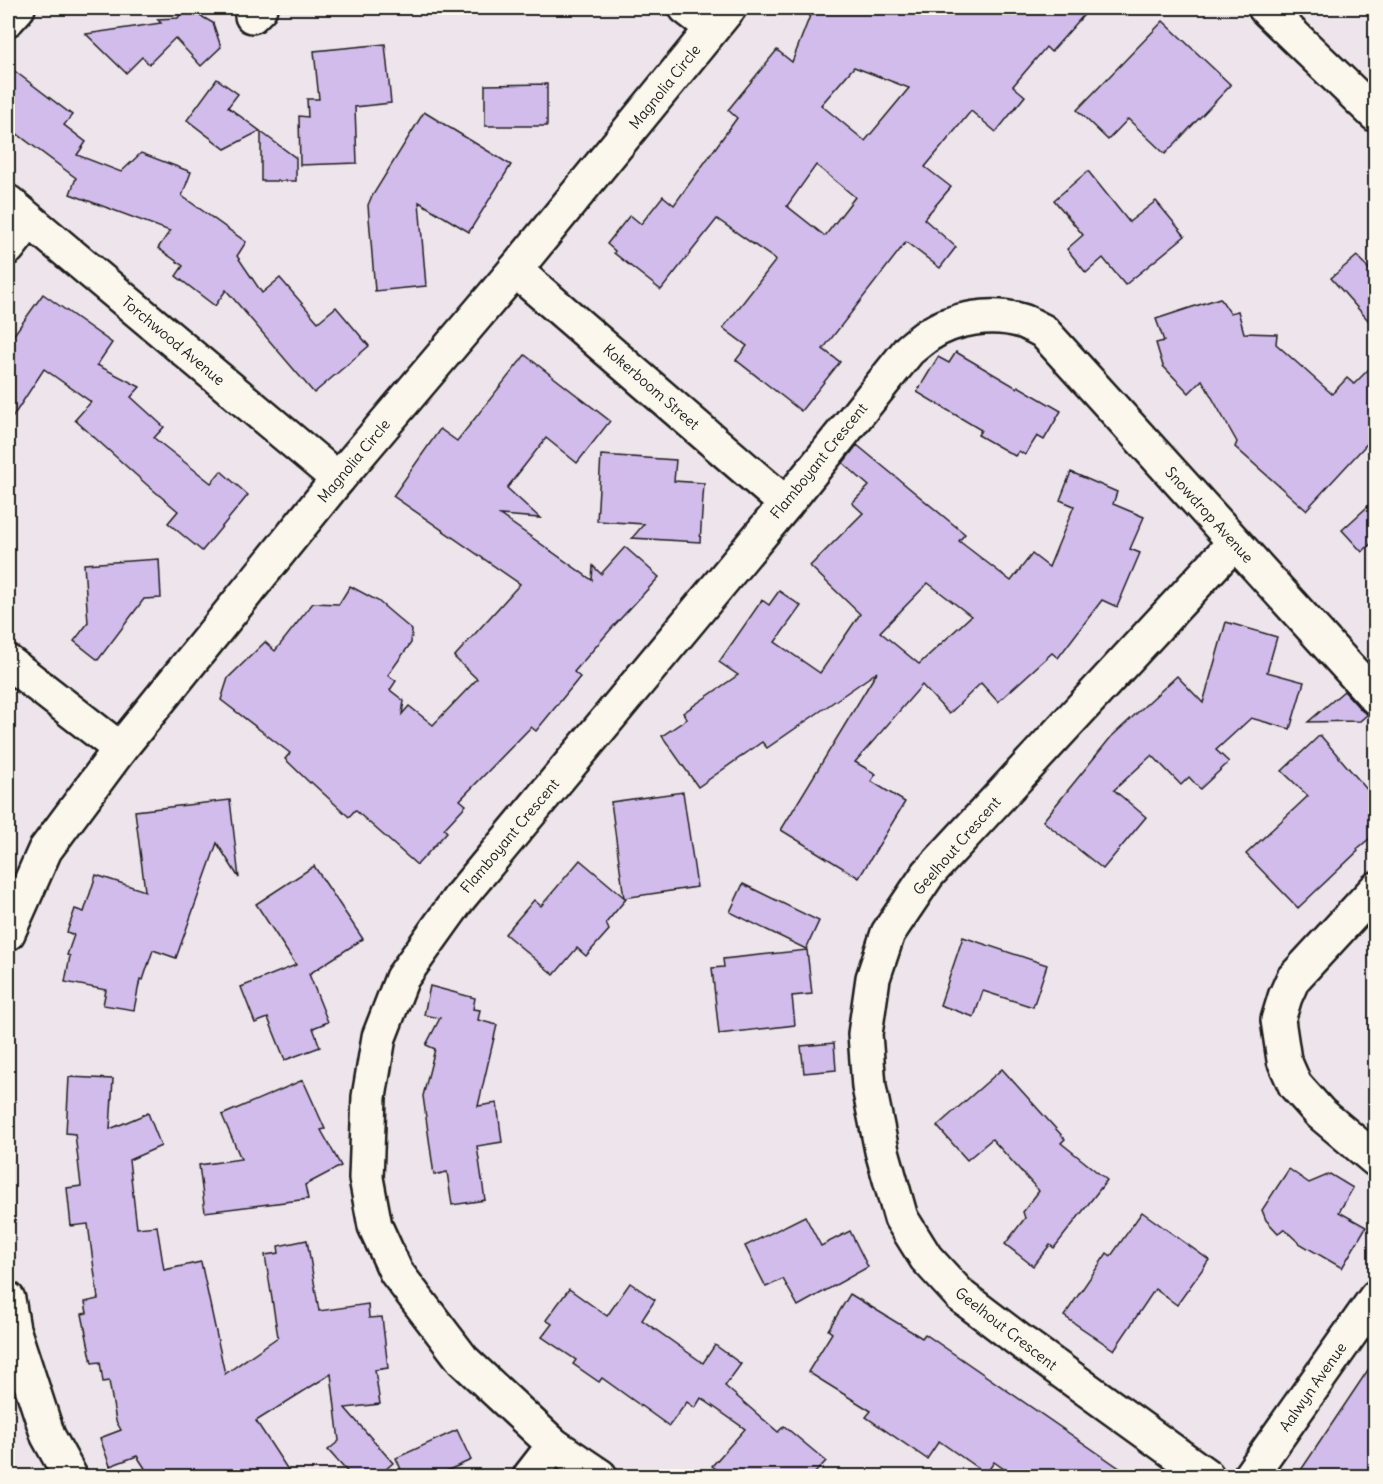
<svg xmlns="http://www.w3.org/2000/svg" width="1383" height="1484" font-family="Delius,sans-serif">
<rect width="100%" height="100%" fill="#eee5ec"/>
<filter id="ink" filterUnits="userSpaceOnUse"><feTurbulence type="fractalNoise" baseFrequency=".0167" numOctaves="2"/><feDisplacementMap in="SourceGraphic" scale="12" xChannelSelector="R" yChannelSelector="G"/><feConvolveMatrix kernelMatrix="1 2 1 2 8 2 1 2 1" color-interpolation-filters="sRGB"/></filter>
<g filter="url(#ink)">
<g fill="#d1bcec" stroke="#1c1c1c" stroke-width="1.5" fill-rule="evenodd">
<polygon points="184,8 187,8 213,23 221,47 201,66 175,38 149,64 142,57 126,73 86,34 161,23 157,19 178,18"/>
<path d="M 813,8 L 1090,8 L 1051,52 L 1046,47 L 1013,86 L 1025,96 L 996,132 L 971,111 L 925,167 L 951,187 L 924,219 L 956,247 L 940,268 L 906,242 L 823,349 L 840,362 L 801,411 L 736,360 L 747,346 L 723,328 L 776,260 L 717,219 L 661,290 L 614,253 L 615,251 L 607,244 L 630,215 L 641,224 L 663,196 L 674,205 L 737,118 L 728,110 L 777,50 L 792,62 ZM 854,67 L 909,88 L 865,141 L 821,105 ZM 816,165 L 855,197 L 825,236 L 787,206 Z"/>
<polygon points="1163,21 1231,85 1165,154 1128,119 1108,140 1077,110"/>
<polygon points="385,44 391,103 355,107 357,163 300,165 299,116 308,117 307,99 319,99 314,51"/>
<polygon points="8,66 72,115 64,125 86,142 77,155 121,172 141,153 191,172 182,196 246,242 237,256 262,293 280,278 318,322 336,307 369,346 314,393 226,290 215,306 176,276 183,266 158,248 170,231 70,194 76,178 8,127"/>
<polygon points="217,79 238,94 228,107 260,131 225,149 187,120"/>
<polygon points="547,84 547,126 485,126 485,85"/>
<polygon points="424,112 511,165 469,232 419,202 426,286 375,291 368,205 371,198"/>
<polygon points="261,132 296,158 296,181 261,181"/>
<polygon points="1088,171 1129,222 1156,201 1185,236 1125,285 1103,258 1086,273 1067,249 1083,235 1054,200"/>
<polygon points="1357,256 1376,277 1376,329 1331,278"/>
<polygon points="43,294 112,343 97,365 140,387 131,397 164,427 154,438 211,483 221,471 248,495 202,551 168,523 178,511 146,484 75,420 91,402 44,369 8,424 8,343"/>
<polygon points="1220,298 1230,313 1238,311 1244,333 1277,334 1276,344 1332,394 1347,378 1354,384 1376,362 1376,434 1306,510 1235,447 1237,442 1202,380 1189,393 1163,366 1156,343 1164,341 1156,319"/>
<polygon points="956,352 1017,388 1018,386 1061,411 1044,440 1037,436 1025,455 1019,451 1015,456 978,435 981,430 917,392 938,357 949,363"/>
<polygon points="525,355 610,421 577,463 546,438 507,488 540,518 500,515 592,580 593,566 601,574 625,547 659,577 611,629 574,672 580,677 536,731 531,727 460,800 466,805 444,829 447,832 417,865 355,810 349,817 311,782 310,783 285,759 290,753 221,700 228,678 265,642 275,651 313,603 339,604 350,586 378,601 412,630 411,643 388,675 396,681 390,690 404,701 402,714 409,706 433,725 477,679 454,657 520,584 393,496 440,429 457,441"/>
<path d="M 857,445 L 965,534 L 959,541 L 1011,581 L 1032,554 L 1049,567 L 1074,506 L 1060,500 L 1071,472 L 1117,492 L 1113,504 L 1144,517 L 1130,549 L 1140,553 L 1117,607 L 1102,600 L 1058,658 L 1052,653 L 998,702 L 981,683 L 949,714 L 922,685 L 855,762 L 876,774 L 871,781 L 905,802 L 859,878 L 781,830 L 877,672 L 767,748 L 762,742 L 698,787 L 662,736 L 687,719 L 683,713 L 738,675 L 719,662 L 762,600 L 769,605 L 779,591 L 801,606 L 775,642 L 820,673 L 860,614 L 810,566 L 863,513 L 852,503 L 869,486 L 843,463 ZM 928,583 L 971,616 L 919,664 L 880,632 Z"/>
<polygon points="601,455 676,460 674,481 704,483 700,542 632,538 644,524 597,521"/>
<polygon points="1376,499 1376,539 1362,552 1342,530"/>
<polygon points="159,559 161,598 144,599 98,660 74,641 88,623 84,564"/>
<polygon points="1226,622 1277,637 1267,672 1304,682 1290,729 1251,718 1216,750 1229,762 1200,789 1189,777 1181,785 1152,755 1114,790 1146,817 1103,869 1043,821 1111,737 1177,676 1203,703"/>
<polygon points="1344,691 1362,711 1368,714 1360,721 1308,722"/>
<polygon points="1320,735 1376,800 1376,833 1357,849 1358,851 1298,908 1246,854 1308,796 1282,771"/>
<polygon points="683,792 697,887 624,898 611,802"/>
<polygon points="230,800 239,878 217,843 176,958 153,950 143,980 140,979 134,1010 103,1005 106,990 65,982 70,956 67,955 74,935 67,932 75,909 84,912 96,875 145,891 135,811"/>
<polygon points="580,860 626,899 606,923 609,930 586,956 577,948 554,975 505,934 534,900 541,906"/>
<polygon points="314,866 363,939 309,974 328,1022 313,1028 320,1047 285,1060 268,1018 255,1023 241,987 296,965 256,904"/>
<polygon points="743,884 819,921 806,949 730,912"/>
<polygon points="963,937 1047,965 1033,1007 983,991 974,1017 940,1005"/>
<polygon points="807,950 812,994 792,996 795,1025 719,1034 712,968 724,967 723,959"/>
<polygon points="430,986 475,998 473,1009 480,1010 478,1020 497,1025 478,1106 497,1103 502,1142 477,1146 485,1200 452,1205 447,1172 434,1175 423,1096 435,1049 426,1045 440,1018 424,1015"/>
<polygon points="834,1043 836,1070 804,1073 801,1046"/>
<polygon points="1002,1069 1065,1139 1061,1143 1107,1180 1054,1248 1050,1245 1033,1266 1005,1244 1025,1218 1023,1212 1039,1191 992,1139 967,1160 937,1126"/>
<polygon points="69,1077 113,1079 110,1129 148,1113 161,1146 129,1160 137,1228 157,1226 164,1270 201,1262 225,1374 278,1337 265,1255 279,1253 278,1246 307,1240 319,1311 368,1304 369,1318 382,1317 388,1368 375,1370 380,1404 345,1408 393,1463 378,1476 351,1476 328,1450 339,1441 331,1374 256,1421 292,1476 150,1476 137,1456 110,1466 100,1438 121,1430 116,1421 109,1381 103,1382 100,1362 92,1363 82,1314 87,1313 85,1302 98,1299 88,1224 71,1226 67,1188 81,1186 75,1134 66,1133"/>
<polygon points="303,1080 325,1129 321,1130 341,1166 305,1185 308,1199 205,1212 199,1165 241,1159 222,1115"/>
<polygon points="1289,1169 1309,1183 1330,1174 1353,1188 1339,1212 1366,1227 1342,1268 1299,1243 1284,1229 1278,1233 1266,1220 1262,1210"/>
<polygon points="1142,1212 1209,1260 1177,1305 1155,1289 1114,1350 1064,1316 1107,1253 1111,1256"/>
<polygon points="805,1216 821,1246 850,1231 868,1267 798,1306 783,1279 766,1287 745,1246"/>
<polygon points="630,1283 655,1300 642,1320 703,1363 715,1345 741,1364 725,1386 778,1432 784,1426 826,1461 812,1476 725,1476 712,1466 745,1429 701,1398 695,1408 687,1402 669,1426 602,1378 599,1382 573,1364 576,1360 542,1337 552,1324 546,1320 569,1289 607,1316"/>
<polygon points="850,1294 922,1338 925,1334 1131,1476 1014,1476 994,1462 986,1474 939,1441 927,1459 866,1417 871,1411 808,1372 832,1333 828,1330"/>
<polygon points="1376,1358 1376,1476 1297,1476"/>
<polygon points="457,1430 471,1460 435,1476 404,1476 396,1458"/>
</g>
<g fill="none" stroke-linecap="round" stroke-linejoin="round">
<g stroke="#1c1c1c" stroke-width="38">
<g id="minor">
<polyline points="686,8 712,28"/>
<polyline points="1265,8 1376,115"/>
<polyline points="252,16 260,8"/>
<polyline points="8,19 18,8"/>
<polyline points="8,202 338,479"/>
<polyline points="8,248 29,221"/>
<polyline points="515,270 786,504"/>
<polyline points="8,662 120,749"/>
<polyline points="1376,889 1293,979 1285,997 1278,1020 1284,1060 1295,1085 1320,1113 1376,1160"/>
<polyline points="8,933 45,850 120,749 338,479 515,270 729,8"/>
<polyline points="8,1299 13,1329 48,1436 70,1476"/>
<polyline points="530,1476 554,1445"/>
<path d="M 600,1476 L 554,1445 L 463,1360 L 396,1272 L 375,1226 L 366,1178 L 369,1097 L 379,1037 L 402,978 L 460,897 L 786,504 L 909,350 C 915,345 921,340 928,335 C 954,318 992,312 1022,321 C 1029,323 1036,328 1043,331 L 1376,698"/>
<polyline points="1207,1476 1024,1344 961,1296 926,1258 901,1218 882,1151 869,1087 865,1034 873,978 888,933 928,874 1234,543"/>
<polyline points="1250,1476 1376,1297"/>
</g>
</g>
<use href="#minor" stroke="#fbf7ec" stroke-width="33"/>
</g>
</g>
<g text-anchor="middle" stroke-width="4.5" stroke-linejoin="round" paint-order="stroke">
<g font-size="15" fill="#1c1c1c" stroke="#fbf7ec">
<text transform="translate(665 87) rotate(-51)" y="5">Magnolia Circle</text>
<text transform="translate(173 341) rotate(40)" y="5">Torchwood Avenue</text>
<text transform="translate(651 387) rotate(41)" y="5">Kokerboom Street</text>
<text transform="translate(354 461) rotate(-50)" y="5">Magnolia Circle</text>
<text transform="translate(819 461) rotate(-51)" y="5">Flamboyant Crescent</text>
<text transform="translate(1209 515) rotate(48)" y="5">Snowdrop Avenue</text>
<text transform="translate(510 836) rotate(-50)" y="5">Flamboyant Crescent</text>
<text transform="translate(957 846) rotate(-49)" y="5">Geelhout Crescent</text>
<text transform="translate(1006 1329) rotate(38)" y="5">Geelhout Crescent</text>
<text transform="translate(1313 1387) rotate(-55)" y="5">Aalwyn Avenue</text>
</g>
</g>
<rect width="1383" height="1484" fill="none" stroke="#fbf7ec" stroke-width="30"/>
<rect x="15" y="15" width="1353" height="1454" fill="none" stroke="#1c1c1c" stroke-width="2" filter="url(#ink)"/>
</svg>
